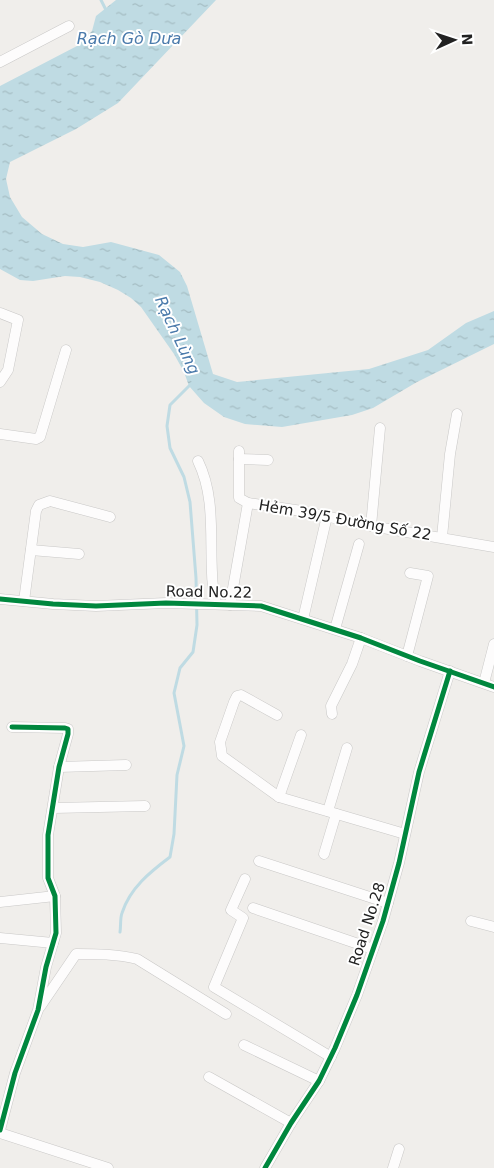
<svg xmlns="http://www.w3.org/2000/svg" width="494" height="1168" font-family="'DejaVu Sans',sans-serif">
<defs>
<pattern id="water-ripples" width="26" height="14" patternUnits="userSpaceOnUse" patternTransform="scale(1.25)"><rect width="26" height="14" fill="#bfdbe3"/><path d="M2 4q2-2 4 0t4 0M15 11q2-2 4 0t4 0" fill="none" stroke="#a4bcc2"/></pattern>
</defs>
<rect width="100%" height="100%" fill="#f0eeeb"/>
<polygon fill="url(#water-ripples)" points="116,0 216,0 118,103 76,129 10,162 6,179 10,197 22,217 42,234 63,244 83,247 111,242 159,255 180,272 187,286 213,374 237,382 369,369 428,350 466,323 494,311 494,344 417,382 373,408 352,415 282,427 245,424 224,417 204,403 189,386 184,372 174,354 141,307 131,298 118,290 100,282 80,277 65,276 33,281 20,280 0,269 0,86 77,46 92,31 96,16"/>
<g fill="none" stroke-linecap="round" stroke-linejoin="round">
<g stroke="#bfdbe3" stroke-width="3">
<polyline points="101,0 106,10"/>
<path d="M 120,932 C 121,926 120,918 122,913 C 130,888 150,872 170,857 L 174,834 L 177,775 L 184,746 L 174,693 L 180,668 L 193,652 L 197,625 L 196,578 L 190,502 L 184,477 L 170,448 L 167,426 L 170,405 L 191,384"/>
</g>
<g stroke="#c9c8c7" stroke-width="11">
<g id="minor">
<polyline points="0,62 69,26"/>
<polyline points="0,313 18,320 8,370 0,382"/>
<polyline points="0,434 36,439 40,437 66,350"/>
<polyline points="239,451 239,498 248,503 302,511 371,526 494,547"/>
<polyline points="239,459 268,460"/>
<path d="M 198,461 C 215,496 210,534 212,573 C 212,583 214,594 216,604"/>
<polyline points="371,526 380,428"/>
<polyline points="442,537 450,454 457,414"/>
<polyline points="31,550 79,554"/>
<polyline points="0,599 53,604 96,606 166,603 261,606 361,638 420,661 494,687"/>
<polyline points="24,601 36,511 39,505 50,501 110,517"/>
<polyline points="230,605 248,503"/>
<polyline points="303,619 327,516"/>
<polyline points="335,629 359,544"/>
<polyline points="407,656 428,576 410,573"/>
<polyline points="484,683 494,644"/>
<polyline points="332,714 331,706 352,664 361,638"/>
<polyline points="277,715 241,695 237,696 234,702 220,742 222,756 279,797 405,834"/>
<polyline points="59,767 126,765"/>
<polyline points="279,797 301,735"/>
<polyline points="54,808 145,806"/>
<polyline points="328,811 347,748"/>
<polyline points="324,854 336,814"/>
<polyline points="259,861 388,903"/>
<polyline points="245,879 231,910 243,918 214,987 331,1057"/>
<polyline points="0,902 55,896"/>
<polyline points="253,908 373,949"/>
<polyline points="471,921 494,927"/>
<polyline points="0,938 53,943"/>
<path d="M 40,1007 L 76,954 C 96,954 117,954 137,959 L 226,1014"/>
<polyline points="244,1045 319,1081"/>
<polyline points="209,1077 291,1123"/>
<polyline points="0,1130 15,1073 38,1010 46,967 56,933 55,896 48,878 48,835 59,767 68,734 68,729 65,728 12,727"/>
<polyline points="0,1133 108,1168"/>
<polyline points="265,1168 291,1123 319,1081 335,1048 357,995 383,921 399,863 419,772 450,671"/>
<polyline points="393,1168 399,1149"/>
</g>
</g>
<use href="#minor" stroke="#fdfcfc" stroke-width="10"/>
<g stroke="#fff" stroke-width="8">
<g id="cycleway">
<polyline points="0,599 53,604 96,606 166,603 261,606 361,638 420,661 494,687"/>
<polyline points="0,1130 15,1073 38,1010 46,967 56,933 55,896 48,878 48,835 59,767 68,734 68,729 65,728 12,727"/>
<polyline points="265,1168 291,1123 319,1081 335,1048 357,995 383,921 399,863 419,772 450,671"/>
</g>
</g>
<use href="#cycleway" stroke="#00873e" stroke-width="5"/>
</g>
<g text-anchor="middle" stroke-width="4" stroke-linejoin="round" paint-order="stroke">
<g font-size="15" fill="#222" stroke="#fff">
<text transform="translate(345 520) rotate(10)" y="5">Hẻm 39/5 Đường Số 22</text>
<text transform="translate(209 592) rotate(1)" y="5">Road No.22</text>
<text transform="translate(367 924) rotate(-72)" y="5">Road No.28</text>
</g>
<g font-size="16" font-style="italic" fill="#4a7aab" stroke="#fff">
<text x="129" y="44">Rạch Gò Dưa</text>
<text transform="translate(178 335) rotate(65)" y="6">Rạch Lùng</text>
</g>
</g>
<g transform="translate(454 40) rotate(87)" stroke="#ffffff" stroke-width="4" paint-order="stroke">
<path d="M0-4L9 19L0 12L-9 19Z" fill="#222222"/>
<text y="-8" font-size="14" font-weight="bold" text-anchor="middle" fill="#222222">N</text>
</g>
</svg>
